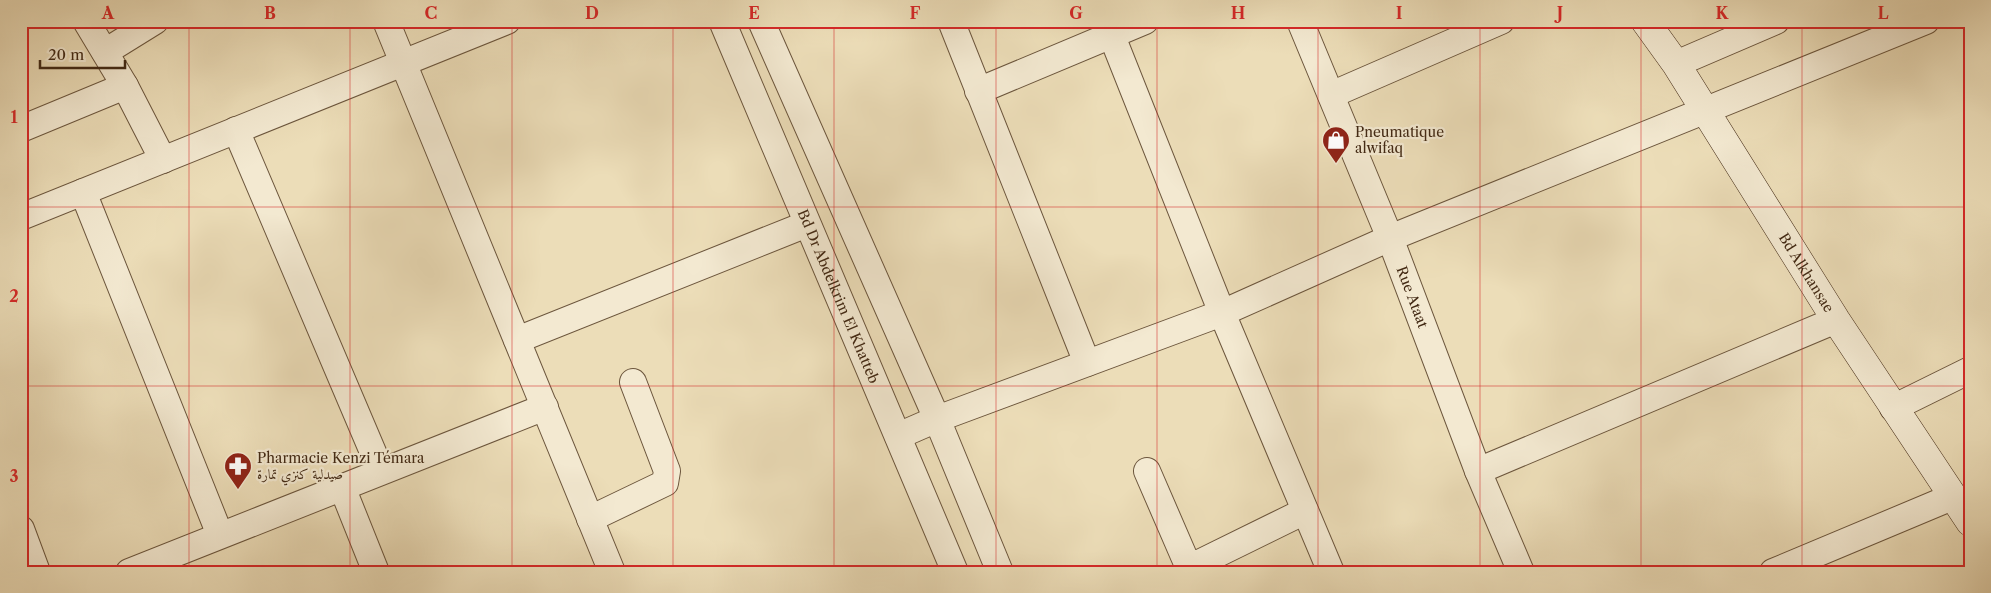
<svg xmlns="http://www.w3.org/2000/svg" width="1991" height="593" font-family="'Libre Caslon Text',Amiri,serif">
<rect width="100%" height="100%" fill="#ecddb8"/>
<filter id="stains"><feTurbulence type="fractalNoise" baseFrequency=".004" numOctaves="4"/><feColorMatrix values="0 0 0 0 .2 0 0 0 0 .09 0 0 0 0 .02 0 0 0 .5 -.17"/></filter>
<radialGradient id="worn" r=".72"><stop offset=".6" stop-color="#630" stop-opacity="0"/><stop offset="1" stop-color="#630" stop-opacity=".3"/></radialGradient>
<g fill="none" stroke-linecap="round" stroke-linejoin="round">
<g stroke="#6c563d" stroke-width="28">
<g id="minor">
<polyline points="86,21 125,86 163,160"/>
<polyline points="386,21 612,572"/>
<path id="s1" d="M 722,21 L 955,572"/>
<polyline points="761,21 937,419 1000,572"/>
<polyline points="951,21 1087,363"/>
<polyline points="1106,21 1222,313 1331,572"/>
<path id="s2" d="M 1300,21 L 1390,238 L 1478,471 L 1521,572"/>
<polyline points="105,52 155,21"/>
<polyline points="1676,64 1776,21"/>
<polyline points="978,91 1145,21"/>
<polyline points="1331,95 1501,21"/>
<polyline points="21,129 125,86"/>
<polyline points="236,130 381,471"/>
<polyline points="83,192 220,535"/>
<polyline points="21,217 507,21"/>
<polyline points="517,340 807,224"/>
<polyline points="1893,408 1970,370"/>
<polyline points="898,436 937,419 1222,313 1390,238 1926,21"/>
<polyline points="1147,471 1189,568 1305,511"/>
<polyline points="1478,471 1836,320"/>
<polyline points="342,487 376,572"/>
<polyline points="590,519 665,483 667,471 633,382"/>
<polyline points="21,529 37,572"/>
<polyline points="129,572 545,407"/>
<polyline points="1773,572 1952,497"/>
</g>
</g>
<g stroke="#422914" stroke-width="29">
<g id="secondary">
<path id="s3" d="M 1645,21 L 1676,64 L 1836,320 L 1970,522"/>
</g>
</g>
<use href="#minor" stroke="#f3e9d1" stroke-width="26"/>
<use href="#secondary" stroke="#f3e9d1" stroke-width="28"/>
</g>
<path fill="none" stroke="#d62828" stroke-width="1" stroke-opacity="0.55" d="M 189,21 L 189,572M 350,21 L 350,572M 512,21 L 512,572M 673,21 L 673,572M 834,21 L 834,572M 996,21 L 996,572M 1157,21 L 1157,572M 1318,21 L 1318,572M 1480,21 L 1480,572M 1641,21 L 1641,572M 1802,21 L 1802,572M 21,207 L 1970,207M 21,386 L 1970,386"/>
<defs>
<g id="shop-pin" transform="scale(1.4375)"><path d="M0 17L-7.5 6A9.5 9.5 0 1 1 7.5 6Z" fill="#8f2418" stroke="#f3e9d1"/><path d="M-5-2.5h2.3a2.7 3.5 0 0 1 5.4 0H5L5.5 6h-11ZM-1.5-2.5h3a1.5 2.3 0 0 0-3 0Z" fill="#fff"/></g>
<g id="pharmacy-pin" transform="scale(1.4375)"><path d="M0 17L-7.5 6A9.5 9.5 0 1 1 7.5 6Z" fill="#8f2418" stroke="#f3e9d1"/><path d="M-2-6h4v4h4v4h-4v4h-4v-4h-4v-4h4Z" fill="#fff"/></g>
</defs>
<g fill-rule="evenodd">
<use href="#shop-pin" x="1336" y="140"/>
<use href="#pharmacy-pin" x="238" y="466"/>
</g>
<g text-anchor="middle" stroke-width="4.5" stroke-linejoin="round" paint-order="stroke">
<g font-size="14" fill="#422914" stroke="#f3e9d1" text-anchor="start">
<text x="1355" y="137">Pneumatique<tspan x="1355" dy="16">alwifaq</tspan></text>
<text x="257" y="463">Pharmacie Kenzi Témara<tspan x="257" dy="16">صيدلية كنزي تمارة</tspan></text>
</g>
<g font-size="14" fill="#422914" stroke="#f3e9d1">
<text dy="5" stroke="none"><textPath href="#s3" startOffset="299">Bd Alkhansae</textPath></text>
<text dy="5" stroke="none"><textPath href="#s2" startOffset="298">Rue Ataat</textPath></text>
<text dy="5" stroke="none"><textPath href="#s1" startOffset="299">Bd Dr Abdelkrim El Khatteb</textPath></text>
</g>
</g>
<rect width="1991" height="593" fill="none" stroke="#ecddb8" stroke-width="55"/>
<path d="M40 60v8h85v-8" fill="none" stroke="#422914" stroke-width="2.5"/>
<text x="48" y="60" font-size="15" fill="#422914" stroke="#f3e9d1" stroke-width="4" paint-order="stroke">20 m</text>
<rect x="28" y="28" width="1936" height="538" fill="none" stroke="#d62828" stroke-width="2"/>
<g font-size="16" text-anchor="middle" font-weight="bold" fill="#d62828">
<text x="108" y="19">A</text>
<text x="270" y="19">B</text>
<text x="431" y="19">C</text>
<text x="592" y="19">D</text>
<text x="754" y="19">E</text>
<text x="915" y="19">F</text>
<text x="1076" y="19">G</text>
<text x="1238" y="19">H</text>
<text x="1399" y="19">I</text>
<text x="1560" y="19">J</text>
<text x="1722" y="19">K</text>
<text x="1883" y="19">L</text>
<text x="14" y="123">1</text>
<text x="14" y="302">2</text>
<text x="14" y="482">3</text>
</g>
<rect width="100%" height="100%" filter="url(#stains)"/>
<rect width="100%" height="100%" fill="url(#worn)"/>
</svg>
